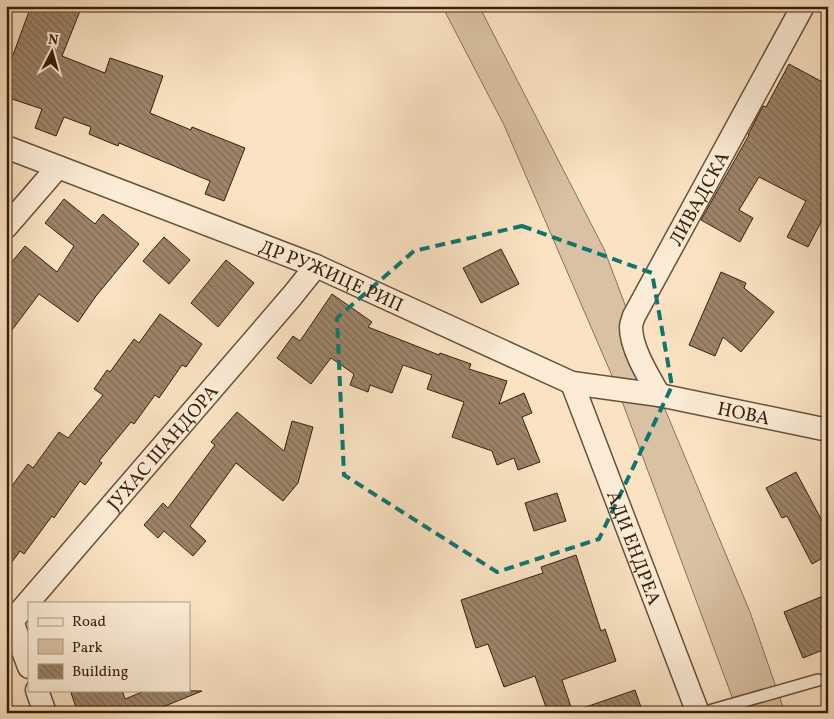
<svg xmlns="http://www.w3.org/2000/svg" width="834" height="719" font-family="Vollkorn,serif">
<defs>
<pattern id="building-back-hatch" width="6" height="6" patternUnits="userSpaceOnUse" patternTransform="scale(1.25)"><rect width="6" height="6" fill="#9d846a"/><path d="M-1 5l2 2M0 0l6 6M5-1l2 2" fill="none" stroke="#816b55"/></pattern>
</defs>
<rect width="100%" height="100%" fill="#fae2c2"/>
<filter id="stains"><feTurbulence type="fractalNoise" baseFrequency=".004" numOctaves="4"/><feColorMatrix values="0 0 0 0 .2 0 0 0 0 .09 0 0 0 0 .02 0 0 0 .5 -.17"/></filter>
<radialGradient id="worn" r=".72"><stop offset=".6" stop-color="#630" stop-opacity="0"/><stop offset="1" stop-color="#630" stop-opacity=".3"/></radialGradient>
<polygon fill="#d9c1a3" stroke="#897057" points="442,6 479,6 604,249 659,395 750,612 785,713 738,713 616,385 504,125"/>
<g fill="url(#building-back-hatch)" stroke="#391f0b">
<polygon points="31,6 82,6 62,56 105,73 110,58 163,76 150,113 191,130 192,127 245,148 224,201 205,194 210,181 119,143 118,146 89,134 91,127 64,117 56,136 35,128 42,109 6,97 6,74"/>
<polygon points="789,64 828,85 828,209 808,247 787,237 806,201 759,177 739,210 753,218 740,242 701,220 749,135 748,135 763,106 766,107"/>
<polygon points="64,199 95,224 103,214 139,244 96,296 78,322 39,294 6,338 6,269 25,246 57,272 74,246 45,223"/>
<polygon points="164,237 190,260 169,284 143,261"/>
<polygon points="501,249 519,284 481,303 463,268"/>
<polygon points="226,260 254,283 218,327 191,303"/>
<polygon points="721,272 746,283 744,288 774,312 741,352 723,337 715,356 689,345"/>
<polygon points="332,294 372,322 368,327 439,355 440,353 471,364 469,369 507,381 499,404 524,393 532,413 522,417 540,462 518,470 514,458 497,465 492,451 452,437 464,402 427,389 432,375 403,365 392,393 370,385 368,392 350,385 354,374 331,358 311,384 277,358 293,336 300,341"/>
<polygon points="160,314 202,344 186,367 182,365 159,398 155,395 134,424 131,422 99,461 102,463 85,485 80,481 54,518 52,516 24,554 20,551 6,570 6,494 28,464 33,468 59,432 68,438 103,395 94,389 107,370 110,372 134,339 139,343"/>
<polygon points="237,412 284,451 292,421 313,427 298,483 283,501 236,463 190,526 206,541 193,556 164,531 158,538 144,525 163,503 168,508 215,445 211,442"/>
<polygon points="796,472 828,532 828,555 812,564 787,516 782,518 766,488"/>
<polygon points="557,493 566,521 534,531 525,503"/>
<polygon points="576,555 601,631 605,629 616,661 562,680 573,713 548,713 535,676 504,687 488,644 476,648 461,600 543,573 541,567"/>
<polygon points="828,594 828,648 803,658 784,612"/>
<polygon points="70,690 122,690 125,699 147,690 202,691 148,713 78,713"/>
<polygon points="635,690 643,713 577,713 577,710"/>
</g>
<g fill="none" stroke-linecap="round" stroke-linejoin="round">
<g stroke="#695039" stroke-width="14">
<polyline id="lane" points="702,713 818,680"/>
</g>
<g stroke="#695039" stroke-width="25">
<g id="street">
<path id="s1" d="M 6,147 L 316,266 L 572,383 L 659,395 L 828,430"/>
<polyline points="6,227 58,167"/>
<path id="s2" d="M 572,383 L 698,713"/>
<path id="s3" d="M 659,395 C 649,377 631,349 631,327 C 631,324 633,319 634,316 L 803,6"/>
<polyline points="12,621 29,667"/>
<path id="s4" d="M 6,628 L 292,296 L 316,266"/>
<polyline points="37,690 45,713"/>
</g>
</g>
<use href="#lane" stroke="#fcecd7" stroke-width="11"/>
<use href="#street" stroke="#fcecd7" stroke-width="22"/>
</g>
<path fill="none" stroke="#0f766e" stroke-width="4" stroke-dasharray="10 6" stroke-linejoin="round" d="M 522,226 L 652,273 L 672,386 L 599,539 L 497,572 L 344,475 L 337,318 L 414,251 Z"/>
<g text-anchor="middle" stroke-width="5" stroke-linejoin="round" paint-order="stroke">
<g font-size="19" fill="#391f0b" stroke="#fcecd7">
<text dy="7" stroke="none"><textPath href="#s3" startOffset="220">ЛИВАДСКА</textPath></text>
<text dy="7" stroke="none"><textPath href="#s1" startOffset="350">ДР РУЖИЦЕ РИП</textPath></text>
<text dy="7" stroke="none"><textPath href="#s1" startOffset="788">НОВА</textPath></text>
<text dy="7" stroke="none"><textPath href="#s4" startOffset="239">ЈУХАС ШАНДОРА</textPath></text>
<text dy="7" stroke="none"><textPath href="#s2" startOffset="176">АДИ ЕНДРЕА</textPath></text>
</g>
</g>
<rect width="834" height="719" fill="none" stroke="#fae2c2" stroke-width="25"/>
<rect x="8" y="8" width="819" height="704" fill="none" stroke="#391f0b" stroke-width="2.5"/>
<rect x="12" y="12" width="809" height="694" fill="none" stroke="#391f0b"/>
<rect x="28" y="602" width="162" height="90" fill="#fcecd7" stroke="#ae9a85"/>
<rect x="38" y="618" width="25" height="8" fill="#fcecd7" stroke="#ae9a85"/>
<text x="72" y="626" font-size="15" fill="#391f0b">Road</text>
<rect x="38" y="639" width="25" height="15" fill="#d9c1a3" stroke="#ae9a85"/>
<text x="72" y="652" font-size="15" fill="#391f0b">Park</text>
<rect x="38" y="664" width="25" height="15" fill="url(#building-back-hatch)" stroke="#ae9a85"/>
<text x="72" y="676" font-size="15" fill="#391f0b">Building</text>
<g transform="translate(52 52) rotate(6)" stroke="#fcecd7" stroke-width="4" paint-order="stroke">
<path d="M0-4L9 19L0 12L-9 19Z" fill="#391f0b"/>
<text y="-8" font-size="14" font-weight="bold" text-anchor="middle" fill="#391f0b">N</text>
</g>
<rect width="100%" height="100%" filter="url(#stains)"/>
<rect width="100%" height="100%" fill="url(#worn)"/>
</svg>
